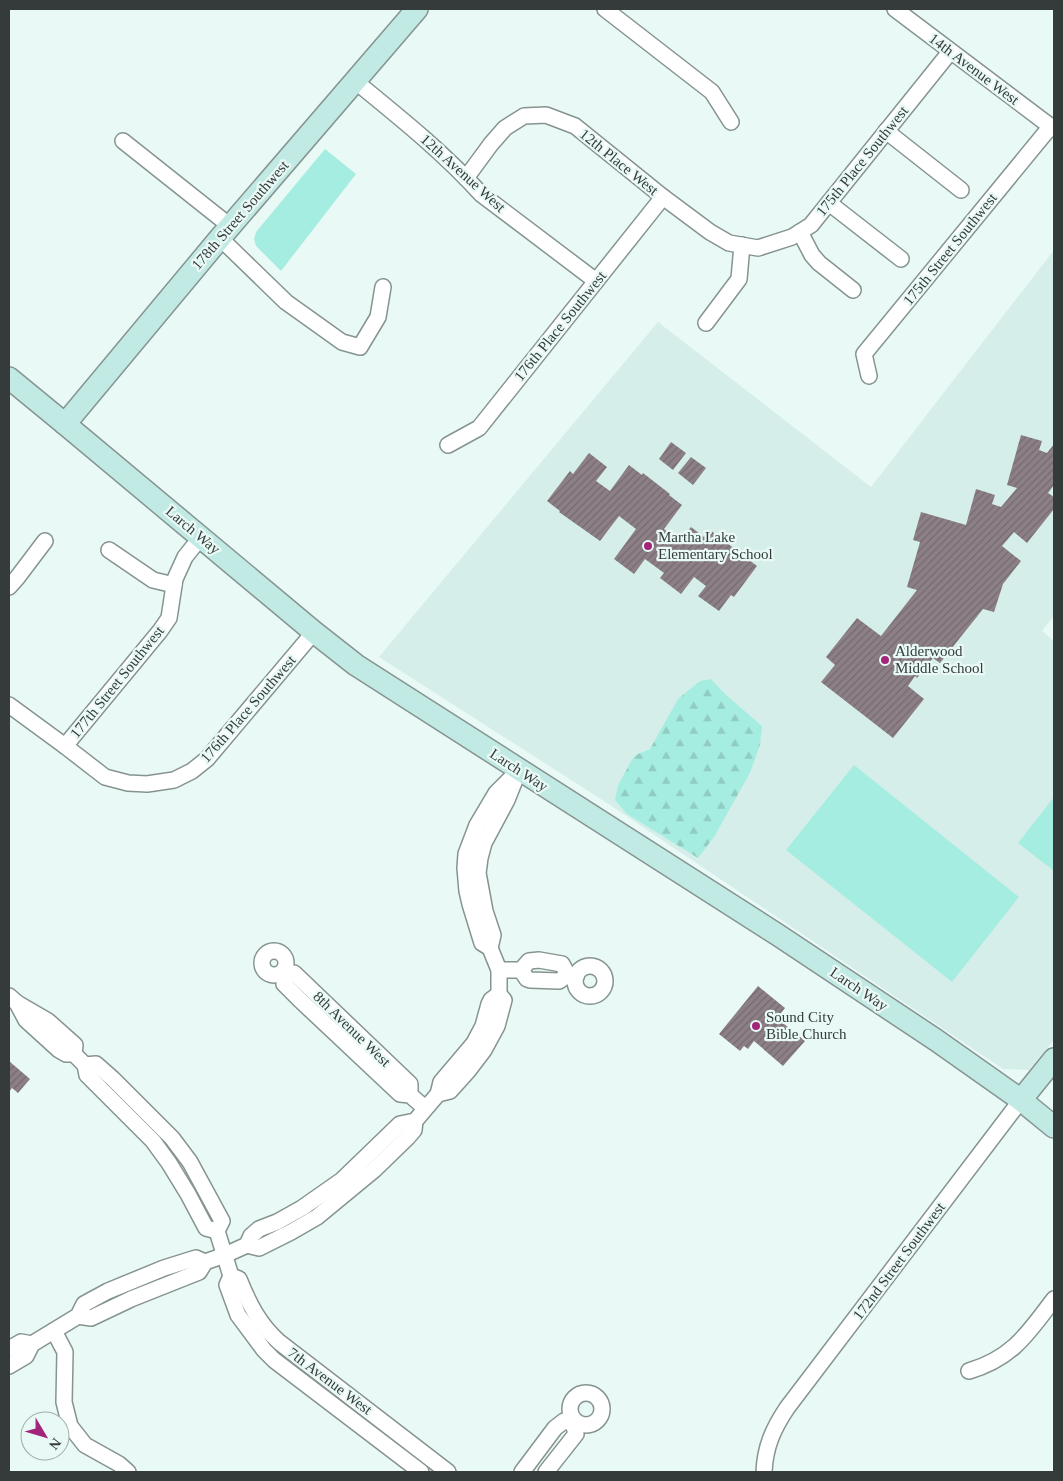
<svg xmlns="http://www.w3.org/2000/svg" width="1063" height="1481" font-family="'Times New Roman',serif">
<defs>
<pattern id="forest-firs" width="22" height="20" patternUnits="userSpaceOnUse" patternTransform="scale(1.25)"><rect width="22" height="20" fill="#a6ede1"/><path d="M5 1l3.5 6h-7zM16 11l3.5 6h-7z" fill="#90ccc2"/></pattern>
<pattern id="building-hatch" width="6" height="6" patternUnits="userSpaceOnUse" patternTransform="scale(1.25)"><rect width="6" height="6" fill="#8c8086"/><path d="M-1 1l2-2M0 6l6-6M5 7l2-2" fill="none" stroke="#736a6f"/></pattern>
</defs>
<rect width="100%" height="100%" fill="#e9f9f6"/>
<polygon fill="#d6eee9" points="1054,250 1054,616 1042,631 1054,641 1054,1040 1029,1070 1003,1069 607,803 379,657 658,322 871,487"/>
<g fill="#a6ede1">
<polygon points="325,149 356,174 281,271 256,246 254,239 256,232"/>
<polygon points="854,765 1019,897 952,982 786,850"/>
<polygon points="1054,797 1054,871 1018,843"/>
</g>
<polygon fill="url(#forest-firs)" points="711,679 726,695 762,726 760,745 750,773 714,837 698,858 627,814 615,800 618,785 633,758 638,754 650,749 678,699 700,681"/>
<g fill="url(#building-hatch)">
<polygon points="1021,435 1042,441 1039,450 1047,453 1054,444 1054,485 1048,493 1054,497 1054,509 1027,543 1014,532 1002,546 1021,561 1003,584 994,612 983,609 940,663 933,658 917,678 915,676 908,686 924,699 893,738 821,682 835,665 826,657 857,618 881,636 917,590 907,587 920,542 913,540 921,512 966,525 976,489 995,495 992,504 1001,507 1017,488 1007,485"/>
<polygon points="671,442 686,453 673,470 659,459"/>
<polygon points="589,453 607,467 596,481 610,491 629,465 642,475 643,473 670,494 669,495 682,505 664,529 680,541 691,527 704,537 710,530 757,566 734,597 731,595 719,611 698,596 706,586 694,577 681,594 660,578 664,573 645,559 634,574 614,559 636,529 619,516 600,541 559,512 560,511 547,501 570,471 573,474"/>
<polygon points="691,457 706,468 693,485 678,473"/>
<polygon points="758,986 785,1008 777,1018 805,1041 783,1066 754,1041 748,1049 744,1046 740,1051 719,1034"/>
<polygon points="9,1061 30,1079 18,1093 12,1088 9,1092"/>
</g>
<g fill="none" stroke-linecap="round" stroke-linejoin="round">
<g stroke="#869491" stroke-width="18">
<g id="street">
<polyline points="605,9 712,92 731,122"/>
<polyline points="895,9 1054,129"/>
<path d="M 355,81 C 399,117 443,152 481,194 L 596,281"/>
<polyline points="886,131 961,190"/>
<polyline points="123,141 230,226"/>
<polyline points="466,178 491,144 505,128 524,116 546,115 575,126 663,197 710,232 729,243 758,248 792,237 811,225 950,52"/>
<polyline points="829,203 901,259"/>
<polyline points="800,232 812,255 819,263 853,290"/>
<polyline points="220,238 286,302 342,342 360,347 378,317 383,287"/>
<polyline points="706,323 739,279 742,245"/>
<polyline points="869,376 864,354 1051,126"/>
<polyline points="448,445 479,428 663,197"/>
<polyline points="109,550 153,580 174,585"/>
<polyline points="9,587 17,578 45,541"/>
<polyline points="9,705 65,746 105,777 128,783 147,784 174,780 192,771 207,759 314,632"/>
<polyline points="65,746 160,631 169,618 175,579 185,557 201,537"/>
<polyline points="490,948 493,935 485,911 478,873 480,858 484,843 507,800 517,775"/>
<circle cx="274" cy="963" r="12"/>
<circle cx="590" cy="981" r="15"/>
<polyline points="499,970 521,970 529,961 539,960 562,964 568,975 576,977"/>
<polyline points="521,970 527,979 530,980 559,981 568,975"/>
<polyline points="286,975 284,984 299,999 400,1094 410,1095 425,1108"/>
<polyline points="286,975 294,973 410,1084 410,1095"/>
<polyline points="9,996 17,1003 48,1021 75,1045 74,1054"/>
<polyline points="17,1003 26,1020 59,1050 66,1054 74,1054 85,1065 87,1075 153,1141 169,1163 188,1194 206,1228 217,1231"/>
<polyline points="85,1065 96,1064 113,1079 172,1138 190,1162 222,1221 217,1231 231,1276 227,1285 238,1315 264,1350 274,1360 421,1472"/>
<polyline points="438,1094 450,1091 468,1071 484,1050 497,1026 504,1000 499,994 499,970 490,948 482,943 470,904 467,891 465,868 466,854 477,825 496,793 519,770"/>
<polyline points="247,1245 259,1248 291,1232 317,1217 374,1170 408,1137 414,1130 415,1121 438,1094 441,1082 474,1043 483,1026 489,1004 491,1000 499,994"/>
<path d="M 231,1276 L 239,1279 C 249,1304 259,1324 279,1342 L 448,1472"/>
<polyline points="78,1316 91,1318 131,1299 199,1272 205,1262"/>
<polyline points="54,1331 65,1352 64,1402 70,1426 85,1445 119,1464 128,1472"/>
<polyline points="9,1349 21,1342 32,1344"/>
<polyline points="9,1366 26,1356 32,1344 78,1316 84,1304 108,1291 164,1268 196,1258 205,1262 225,1255 247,1245 251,1236 259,1229 277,1222 302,1208 342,1180 400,1124 415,1121"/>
<path d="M 969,1371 C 1013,1358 1028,1333 1054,1299"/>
<circle cx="586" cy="1409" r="16"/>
<polyline points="522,1472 555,1428 564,1421 573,1423"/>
<polyline points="546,1472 576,1434 573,1423"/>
<path d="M 764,1472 C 765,1447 773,1429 787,1408 L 1021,1100"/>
</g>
</g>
<g stroke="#869491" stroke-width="24">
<g id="secondary">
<polyline points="9,378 65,424 314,632 356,665 778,935 936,1040 1021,1100 1054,1127"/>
<polyline points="65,424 220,238 417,9"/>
<polyline points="1021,1100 1054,1059"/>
</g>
</g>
<use href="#street" stroke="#fff" stroke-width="15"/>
<use href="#secondary" stroke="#c2eae5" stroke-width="21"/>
</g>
<g fill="#a22579" stroke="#e9f9f6" stroke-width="2">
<circle cx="648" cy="546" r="5"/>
<circle cx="885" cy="660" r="5"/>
<circle cx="756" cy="1026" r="5"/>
</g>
<g text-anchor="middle" stroke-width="4.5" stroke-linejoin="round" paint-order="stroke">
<g font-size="15" fill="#353b3a" stroke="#e9f9f6">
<text transform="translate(974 69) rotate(37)" y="5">14th Avenue West</text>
<text transform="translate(862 161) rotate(-51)" y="5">175th Place Southwest</text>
<text transform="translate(619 162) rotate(39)" y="5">12th Place West</text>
<text transform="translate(463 173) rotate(42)" y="5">12th Avenue West</text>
<text transform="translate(240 215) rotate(-49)" y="5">178th Street Southwest</text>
<text transform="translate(950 249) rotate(-51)" y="5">175th Street Southwest</text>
<text transform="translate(560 326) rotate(-51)" y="5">176th Place Southwest</text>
<text transform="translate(193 530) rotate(40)" y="5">Larch Way</text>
<text transform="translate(117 682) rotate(-51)" y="5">177th Street Southwest</text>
<text transform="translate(248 709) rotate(-49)" y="5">176th Place Southwest</text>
<text transform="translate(519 770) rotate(33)" y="5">Larch Way</text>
<text transform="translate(859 989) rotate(34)" y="5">Larch Way</text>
<text transform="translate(352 1029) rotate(44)" y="5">8th Avenue West</text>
<text transform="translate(899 1261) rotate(-53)" y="5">172nd Street Southwest</text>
<text transform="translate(330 1381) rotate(37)" y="5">7th Avenue West</text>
</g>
<g font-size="15" fill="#353b3a" stroke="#e9f9f6" text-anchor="start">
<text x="658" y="542">Martha Lake<tspan x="658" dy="17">Elementary School</tspan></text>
<text x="895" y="656">Alderwood<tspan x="895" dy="17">Middle School</tspan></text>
<text x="766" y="1022">Sound City<tspan x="766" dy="17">Bible Church</tspan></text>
</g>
</g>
<rect width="1063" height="1481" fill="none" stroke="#353b3a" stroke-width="20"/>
<g transform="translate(45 1436) rotate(128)"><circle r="24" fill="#e9f9f6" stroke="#a1adab"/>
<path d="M0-4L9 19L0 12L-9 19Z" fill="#a22579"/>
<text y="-8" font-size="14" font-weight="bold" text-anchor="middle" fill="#353b3a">N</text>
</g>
</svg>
